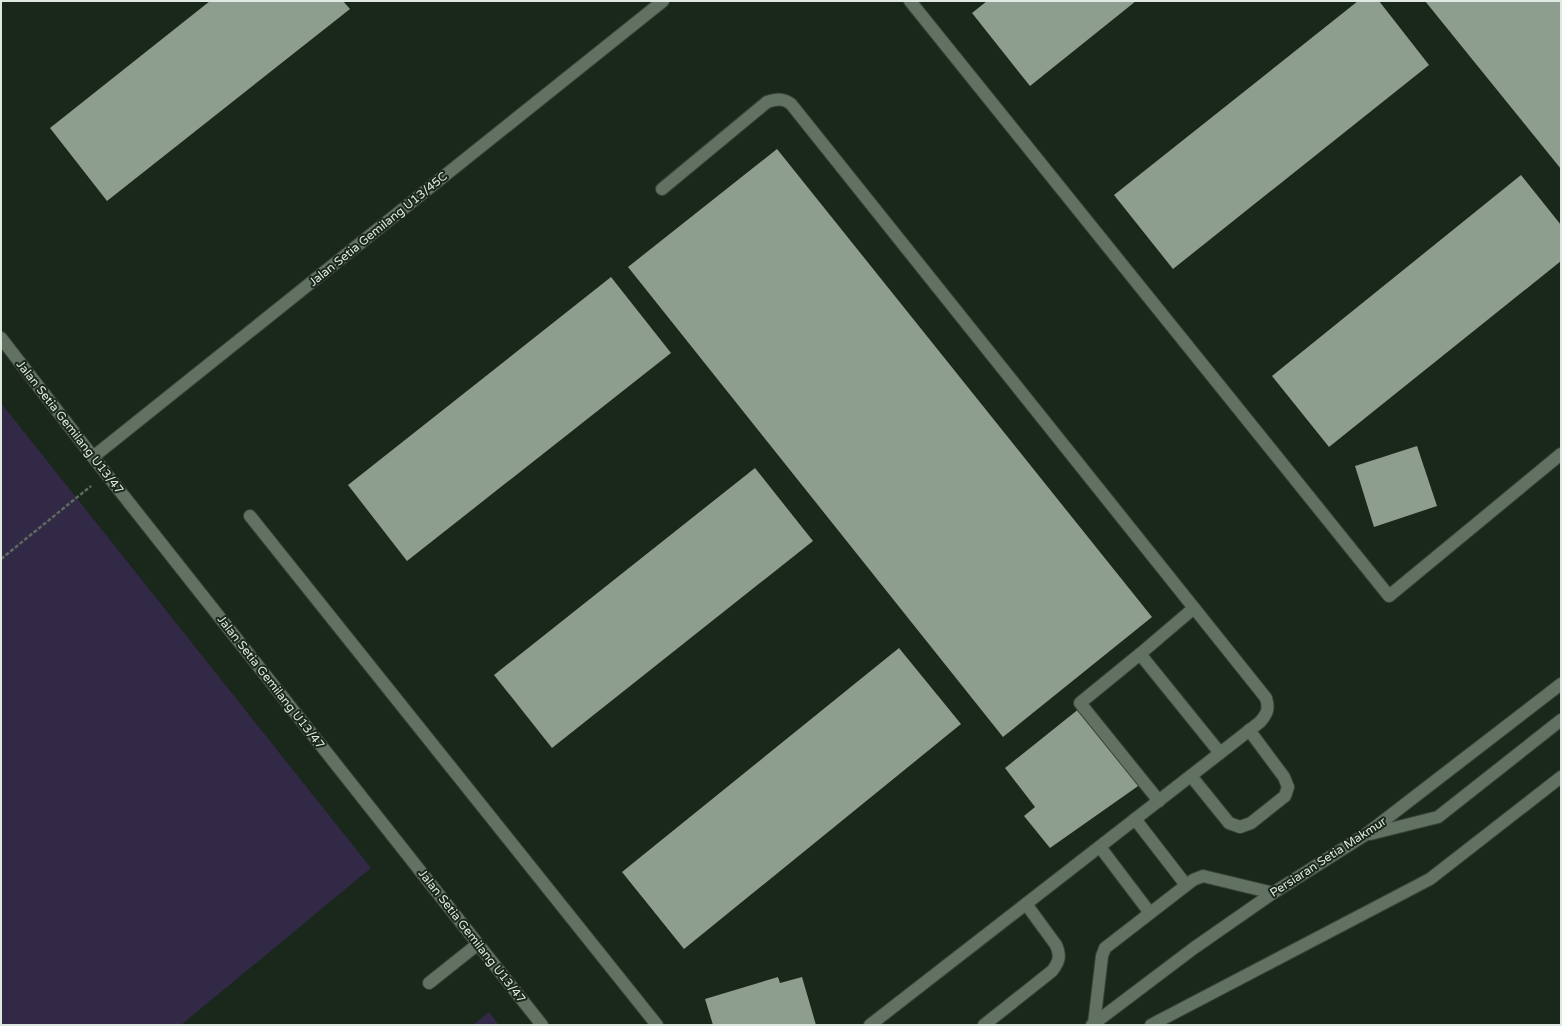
<svg xmlns="http://www.w3.org/2000/svg" width="1562" height="1026" font-family="'Varela Round',sans-serif">
<rect width="100%" height="100%" fill="#1a271b"/>
<g fill="#312946">
<polygon points="1,403 371,868 181,1025 1,1025"/>
<polygon points="489,1012 499,1025 473,1025"/>
</g>
<g fill="#8d9e8e">
<polygon points="210,1 343,1 350,9 107,201 50,128"/>
<polygon points="987,1 1136,1 1030,86 972,13"/>
<polygon points="1358,1 1379,1 1429,65 1173,269 1114,195"/>
<polygon points="1425,1 1561,1 1561,169"/>
<polygon points="777,149 1152,617 1003,737 628,267"/>
<polygon points="1521,175 1561,225 1561,261 1329,447 1272,376"/>
<polygon points="611,277 671,353 407,561 348,485"/>
<polygon points="1417,446 1437,506 1374,527 1355,466"/>
<polygon points="755,468 813,541 552,748 494,675"/>
<polygon points="899,648 961,724 684,949 622,872"/>
<polygon points="1080,708 1141,784 1050,848 1024,816 1035,807 1005,768"/>
<polygon points="778,977 780,983 802,977 816,1025 713,1025 705,999"/>
</g>
<g fill="none" stroke-linecap="round" stroke-linejoin="round">
<g stroke="#39443b" stroke-width="14">
<g id="service">
<polyline points="910,1 1389,596 1561,454"/>
<path d="M 662,189 L 767,102 C 777,99 783,98 791,104 L 1266,698 C 1269,708 1268,713 1260,722 L 870,1025"/>
<polyline points="250,516 657,1025"/>
<polyline points="1194,608 1140,654 1220,753"/>
<polyline points="1140,654 1080,703 1159,801"/>
<polyline points="1191,776 1229,823 1240,827 1251,823 1285,796 1288,787 1284,777 1249,730"/>
<polyline points="1135,819 1186,885"/>
<polyline points="1100,847 1150,913"/>
<polyline points="429,983 478,944"/>
<polyline points="1094,1024 1102,956 1105,948 1193,880 1203,876 1273,893"/>
<path d="M 984,1025 L 1052,971 C 1059,962 1061,956 1056,945 L 1026,904"/>
</g>
</g>
<g stroke="#39443b" stroke-width="14">
<g id="tertiary">
<polyline points="1,338 93,457 542,1025"/>
<polyline points="93,457 663,1"/>
<polyline points="1370,834 1438,817 1561,720"/>
<polyline points="1092,1025 1194,948 1273,893 1365,835 1561,684"/>
<polyline points="1151,1025 1430,879 1561,777"/>
</g>
</g>
<polyline stroke="#5e6a5f" stroke-width="2.5" stroke-dasharray="4 2" stroke-linecap="butt" points="1,559 91,486"/>
<use href="#service" stroke="#617162" stroke-width="12"/>
<use href="#tertiary" stroke="#617162" stroke-width="12"/>
</g>
<g text-anchor="middle" stroke-width="4" stroke-linejoin="round" paint-order="stroke">
<g font-size="12" fill="#e0e9e1" stroke="#1a271b">
<text transform="translate(378 229) rotate(-39)" y="4">Jalan Setia Gemilang U13/45C</text>
<text transform="translate(70 427) rotate(52)" y="4">Jalan Setia Gemilang U13/47</text>
<text transform="translate(271 682) rotate(52)" y="4">Jalan Setia Gemilang U13/47</text>
<text transform="translate(1328 857) rotate(-33)" y="4">Persiaran Setia Makmur</text>
<text transform="translate(472 936) rotate(52)" y="4">Jalan Setia Gemilang U13/47</text>
</g>
</g>
<rect width="1562" height="1026" fill="none" stroke="#e0e9e1" stroke-width="4"/>
</svg>
